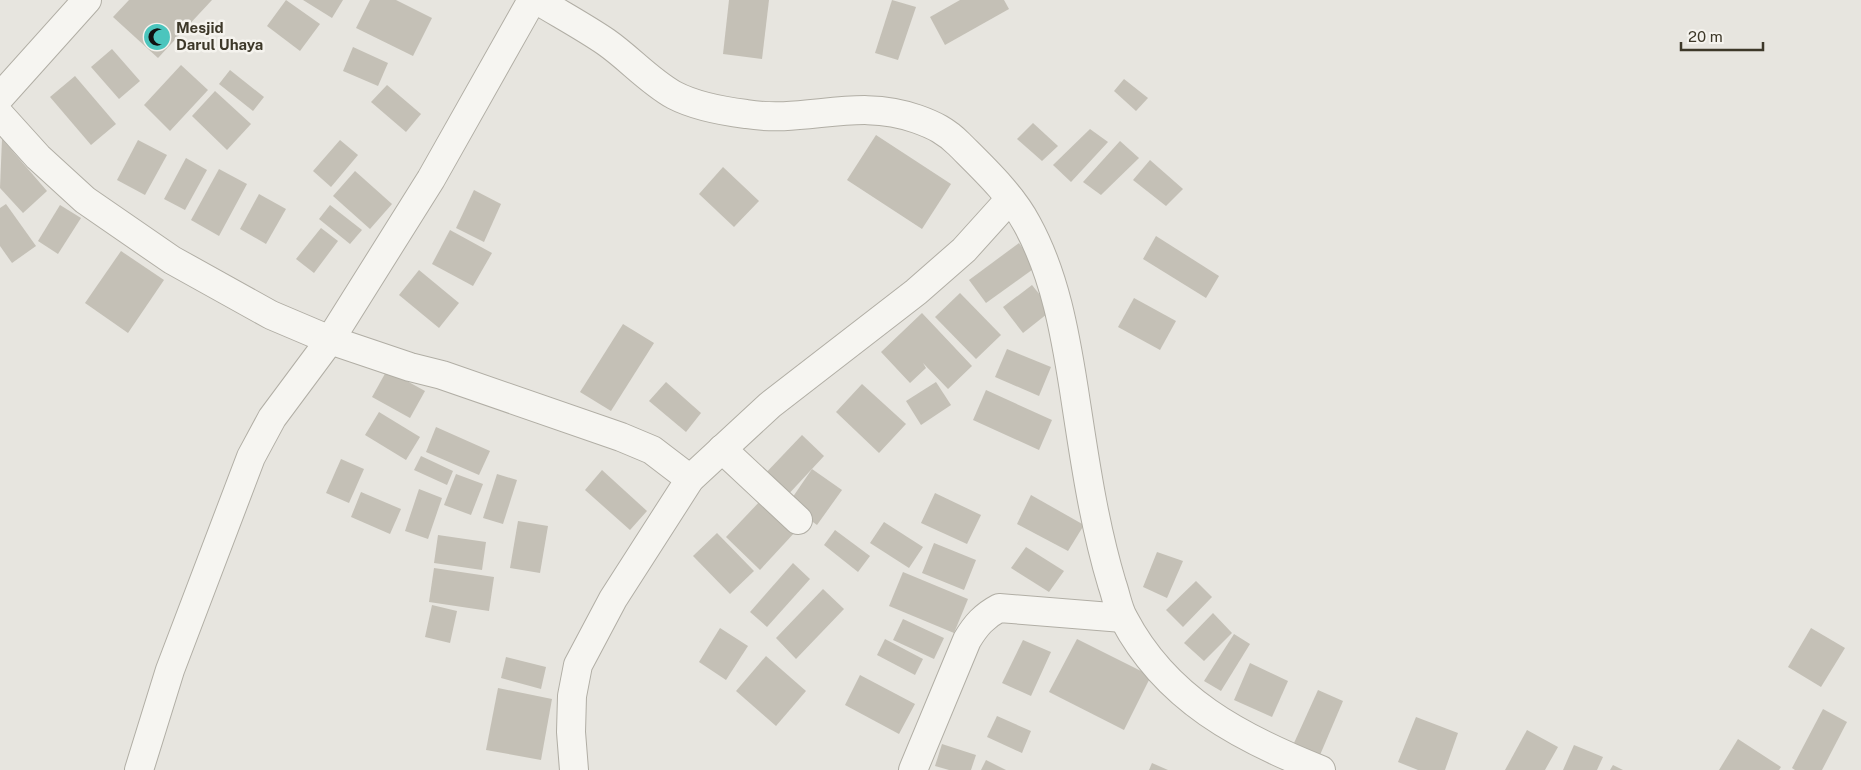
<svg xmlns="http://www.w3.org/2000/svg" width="1861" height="770" font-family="'Public Sans',sans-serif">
<rect width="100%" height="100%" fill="#e7e5df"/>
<g fill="#c4c0b6">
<polygon points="129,0 212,0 158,58 113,17"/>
<polygon points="286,0 320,24 300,51 267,26"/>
<polygon points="303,0 343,0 332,18"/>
<polygon points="370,0 396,0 432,18 413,56 356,28"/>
<polygon points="729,0 769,0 762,59 723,54"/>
<polygon points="892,0 916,7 898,60 875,53"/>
<polygon points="960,0 1004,0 1009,9 945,45 930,17"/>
<polygon points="353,47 388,63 378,86 343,71"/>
<polygon points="112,49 140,81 119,99 91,67"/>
<polygon points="181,65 208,90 170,131 144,105"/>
<polygon points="230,70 264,97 253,111 219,84"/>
<polygon points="75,76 116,124 91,145 50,97"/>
<polygon points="1124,79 1148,98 1136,111 1114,91"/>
<polygon points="387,85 421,114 406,132 371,102"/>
<polygon points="215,91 251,124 227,150 192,116"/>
<polygon points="1033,123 1058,146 1042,161 1017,139"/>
<polygon points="1090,129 1108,142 1071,182 1053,165"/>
<polygon points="876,135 951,184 922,229 847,180"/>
<polygon points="2,139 47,191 23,213 0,188"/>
<polygon points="138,140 167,155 145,195 117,180"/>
<polygon points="340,140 358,155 331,187 313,171"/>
<polygon points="1120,141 1139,158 1101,195 1083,182"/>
<polygon points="186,158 207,170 185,210 164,199"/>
<polygon points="1150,160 1183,189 1166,206 1133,180"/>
<polygon points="723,167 759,201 734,227 699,194"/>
<polygon points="219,169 247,184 219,236 191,220"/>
<polygon points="355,171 392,204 370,229 333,196"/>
<polygon points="474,190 501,204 484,242 456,228"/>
<polygon points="259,194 286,209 266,244 240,229"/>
<polygon points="6,204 36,246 12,263 0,246 0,208"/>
<polygon points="60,205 81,218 58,254 38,241"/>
<polygon points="330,205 362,230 350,244 319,219"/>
<polygon points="321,228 338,241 314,273 296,259"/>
<polygon points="450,230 492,253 473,286 432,264"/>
<polygon points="1156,236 1219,276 1206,298 1143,259"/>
<polygon points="1019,243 1036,267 986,303 969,280"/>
<polygon points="121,251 164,280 128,333 85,303"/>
<polygon points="419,270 459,303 439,328 399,295"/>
<polygon points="1032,285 1052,310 1023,333 1003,307"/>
<polygon points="960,293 1001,335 976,359 935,317"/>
<polygon points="1134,298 1176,321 1160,350 1118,327"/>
<polygon points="922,313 972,366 948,389 923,363 926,368 910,383 881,352"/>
<polygon points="623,324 654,343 611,411 580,392"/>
<polygon points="1007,349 1051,367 1039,396 995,377"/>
<polygon points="387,370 425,391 410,418 372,397"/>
<polygon points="666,382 701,413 686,432 649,401"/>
<polygon points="936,382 951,405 921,425 906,401"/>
<polygon points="862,384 906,424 879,453 836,412"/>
<polygon points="986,390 1052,420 1039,450 973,420"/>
<polygon points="379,412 420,437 406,460 365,435"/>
<polygon points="436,427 490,451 479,475 426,452"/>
<polygon points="802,435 824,456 785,498 762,477"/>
<polygon points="421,456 453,471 447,485 414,470"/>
<polygon points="341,459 364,469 349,503 326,493"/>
<polygon points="812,469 842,490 817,525 788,504"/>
<polygon points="602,470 647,511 630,530 585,490"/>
<polygon points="456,474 483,484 471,515 444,505"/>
<polygon points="497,474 517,480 503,524 483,518"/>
<polygon points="419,489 442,498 428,539 405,531"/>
<polygon points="361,492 401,509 390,534 351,517"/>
<polygon points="935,493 981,515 967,544 921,523"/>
<polygon points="1031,495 1084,525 1068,551 1017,524"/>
<polygon points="762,499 796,531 760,570 726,537"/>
<polygon points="518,521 548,526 540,573 510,568"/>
<polygon points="884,522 923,547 909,568 870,543"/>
<polygon points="835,530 870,556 858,572 824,545"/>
<polygon points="717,533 754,571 730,594 693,556"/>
<polygon points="438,535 486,542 482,570 434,563"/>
<polygon points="934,543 976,560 964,590 922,573"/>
<polygon points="1026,547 1064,571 1049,592 1011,568"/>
<polygon points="1157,552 1183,561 1167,598 1143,587"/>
<polygon points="793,563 810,579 767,627 750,612"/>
<polygon points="434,568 494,577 489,611 429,602"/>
<polygon points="903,572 968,599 954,633 889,606"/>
<polygon points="1196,581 1212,597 1183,627 1166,610"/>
<polygon points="823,589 844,609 796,659 776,638"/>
<polygon points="432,605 457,611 450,643 425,637"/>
<polygon points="1213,613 1232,633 1204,661 1184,643"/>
<polygon points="903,619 944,638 934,659 893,640"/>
<polygon points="720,628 748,646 726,680 699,662"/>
<polygon points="1811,628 1845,648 1821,687 1788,667"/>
<polygon points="1234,634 1250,644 1221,691 1204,681"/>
<polygon points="885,639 923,659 915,675 877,655"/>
<polygon points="1077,639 1151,676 1124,730 1049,692"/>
<polygon points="1023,640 1051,652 1031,696 1002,683"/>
<polygon points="766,656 806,691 776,726 736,691"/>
<polygon points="506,657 546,667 541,689 501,678"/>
<polygon points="1250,663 1288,681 1272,717 1234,700"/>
<polygon points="860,675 915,704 899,734 845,705"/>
<polygon points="498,688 552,699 541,760 486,750"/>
<polygon points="1318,690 1343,701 1320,755 1294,743"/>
<polygon points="1823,709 1847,722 1822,770 1795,770 1792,768"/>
<polygon points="997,716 1031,731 1022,753 987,737"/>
<polygon points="1416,717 1458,733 1445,770 1418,770 1398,762"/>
<polygon points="1527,730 1558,747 1545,770 1505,770"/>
<polygon points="1738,739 1781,767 1779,770 1719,770"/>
<polygon points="942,744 976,755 971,770 949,770 935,766"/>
<polygon points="1574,745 1603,757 1597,770 1563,770"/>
<polygon points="986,760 1006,770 981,770"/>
<polygon points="1152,763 1168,770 1149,770"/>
<polygon points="1613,765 1623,770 1610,770"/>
</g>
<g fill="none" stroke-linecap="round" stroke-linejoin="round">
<g stroke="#b1aea5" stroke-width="30">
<g id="minor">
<path d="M 537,0 C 560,14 584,27 606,42 C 629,58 649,81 674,95 C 695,106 722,111 746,114 C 806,124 857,97 917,119 C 934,125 946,131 959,144 C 983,168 1011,194 1027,224 C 1055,275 1065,333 1074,390 C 1084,455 1093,521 1112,584 C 1116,595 1118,609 1124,619 C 1166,699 1240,738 1321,770"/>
<polyline points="0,97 87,0"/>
<polyline points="0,115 38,157 85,200 172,260 271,315 330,340 410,367 442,375 621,437 652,450 690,479"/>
<polyline points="722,449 798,520"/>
<polyline points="139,770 170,670 251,457 272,418 330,340 431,179 532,0"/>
<polyline points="574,770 571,732 572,696 578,665 613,599 690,479 770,405 916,292 964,250 1010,199"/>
<path d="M 913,770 L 967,640 C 976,625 984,616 999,608 L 1123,618"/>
</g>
</g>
<use href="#minor" stroke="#f6f5f1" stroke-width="28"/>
</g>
<defs>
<g id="mosque-disc" transform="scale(1.4375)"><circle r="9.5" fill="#4bc5bd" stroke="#f5f3ee"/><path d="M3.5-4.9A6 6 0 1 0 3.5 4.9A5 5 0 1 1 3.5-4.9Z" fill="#111"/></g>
</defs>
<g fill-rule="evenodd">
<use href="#mosque-disc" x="157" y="37"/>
</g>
<g text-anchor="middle" stroke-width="5" stroke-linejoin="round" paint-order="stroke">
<g font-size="15" font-weight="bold" fill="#3d3829" stroke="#f5f3ee" text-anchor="start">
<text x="176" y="33">Mesjid<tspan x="176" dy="17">Darul Uhaya</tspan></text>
</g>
</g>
<path d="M1681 42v8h82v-8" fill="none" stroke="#3d3829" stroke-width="2.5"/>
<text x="1688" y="42" font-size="15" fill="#3d3829" stroke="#f5f3ee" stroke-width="4" paint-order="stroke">20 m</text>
</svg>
